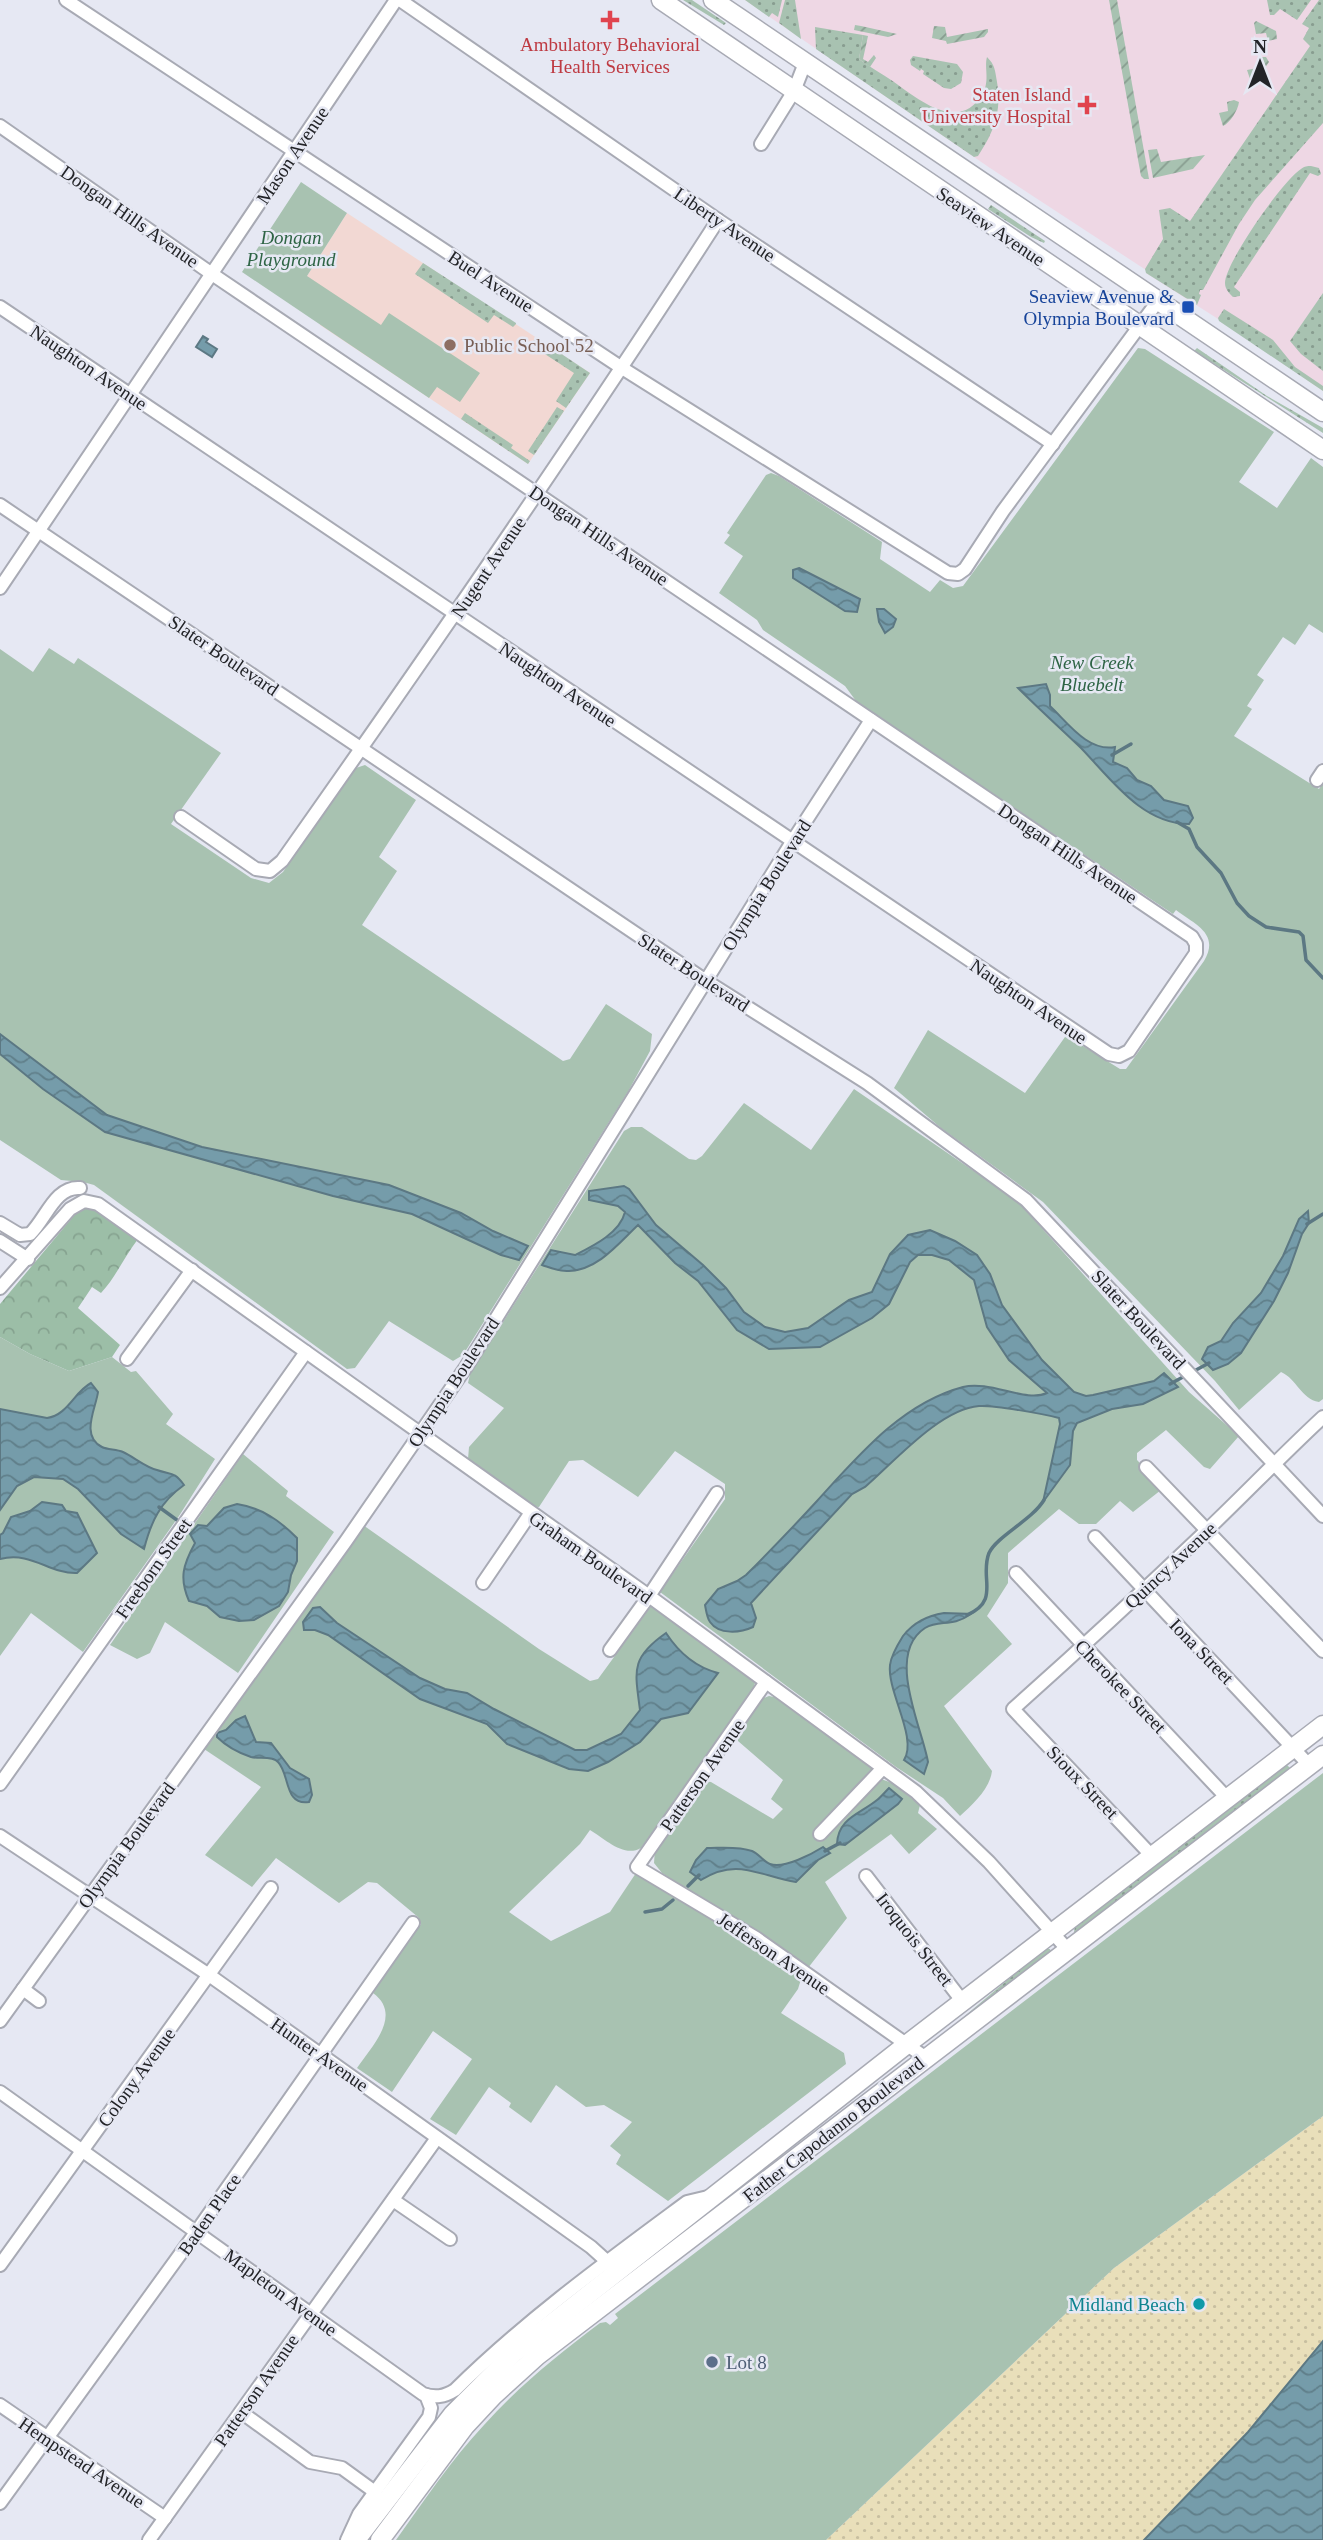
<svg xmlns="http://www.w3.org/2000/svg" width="1323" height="2540" font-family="'Times New Roman',serif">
<defs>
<pattern id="grass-dots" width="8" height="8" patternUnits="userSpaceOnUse" patternTransform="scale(1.75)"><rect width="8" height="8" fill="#a8c2b1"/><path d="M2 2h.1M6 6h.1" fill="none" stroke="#889d90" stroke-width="1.8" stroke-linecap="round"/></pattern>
<pattern id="forest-crowns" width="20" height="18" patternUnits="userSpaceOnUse" patternTransform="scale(1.75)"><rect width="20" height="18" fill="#9cbea7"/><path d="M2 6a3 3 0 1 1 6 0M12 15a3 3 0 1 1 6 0" fill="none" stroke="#86a390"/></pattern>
<pattern id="sand-dots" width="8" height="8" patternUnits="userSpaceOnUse" patternTransform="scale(1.75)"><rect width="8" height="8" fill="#e9dfba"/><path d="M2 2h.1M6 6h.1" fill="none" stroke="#c8bfa0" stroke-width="1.8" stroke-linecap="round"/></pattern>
<pattern id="garden-furrows" width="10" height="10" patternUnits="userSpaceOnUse" patternTransform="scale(1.75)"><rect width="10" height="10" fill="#a8c2b1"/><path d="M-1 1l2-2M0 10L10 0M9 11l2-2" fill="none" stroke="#889d90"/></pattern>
<pattern id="water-waves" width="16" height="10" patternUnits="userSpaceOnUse" patternTransform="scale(1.75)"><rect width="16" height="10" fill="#759caa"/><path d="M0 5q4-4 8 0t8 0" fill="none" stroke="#607f8a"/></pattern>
</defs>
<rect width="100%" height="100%" fill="#e6e8f3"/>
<polygon fill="#f2d8d3" points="347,213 590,373 528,464 320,325 307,276"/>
<polygon fill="#eed7e4" points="745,0 1323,0 1323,391 1215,317 1146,273 1146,270 990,168"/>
<g fill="url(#grass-dots)">
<polygon points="683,0 692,0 726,23 724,25"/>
<polygon points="745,0 782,0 778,17 772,13 769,17"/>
<polygon points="785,0 795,0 801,39 779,23"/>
<polygon points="1267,0 1311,0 1297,20 1280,9 1274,15 1270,15"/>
<polygon points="1319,0 1323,0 1323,123 1255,200 1239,224 1203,290 1200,290 1199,294 1201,295 1197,305 1146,273 1145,269 1163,239 1159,210 1170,208 1190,221 1310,46 1303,39 1309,28 1302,24"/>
<path d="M 815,27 L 863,35 L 859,59 C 870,67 881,73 894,82 C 919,100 960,134 983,93 C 990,80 984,67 987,57 C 995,65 995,70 997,82 C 1002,111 994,132 978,156 L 974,157 L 816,49 Z"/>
<polygon points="913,56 957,64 963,72 961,83 951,89 944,88 923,74 924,71 921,69 920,71 911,65 910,60"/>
<path d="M 1311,166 L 1319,168 L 1321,174 L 1318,176 L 1310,173 L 1234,287 L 1240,292 L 1240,296 L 1233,297 C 1229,293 1225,289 1225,283 C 1225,263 1283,180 1301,169 C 1305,166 1307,166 1311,166 Z"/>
<polygon points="991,205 1045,241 1044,243 1031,237 988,209"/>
<polygon points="423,263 516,323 516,324 513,327 494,315 488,323 415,274"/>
<polygon points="1323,293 1323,371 1301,354 1290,341"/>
<polygon points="1224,309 1273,340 1295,367 1323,386 1323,391 1219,321 1218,318"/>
<polygon points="536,337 590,373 566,408 556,401 574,373 531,345"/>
<polygon points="1197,348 1267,396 1323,428 1323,433 1194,351"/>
<polygon points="557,407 564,411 534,455 528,451"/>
<polygon points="465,413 513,445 511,448 530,461 528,464 461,419"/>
<polygon points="1287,1765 1291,1769 1077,1933 1074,1932 1075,1926"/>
<polygon points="1044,1949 1050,1949 1051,1952 933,2043"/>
</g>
<path fill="url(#forest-crowns)" d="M 82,1206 L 97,1209 L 138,1239 C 124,1257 116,1277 101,1293 L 92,1287 L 78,1308 L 120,1345 L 112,1357 L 69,1371 L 30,1354 L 0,1337 L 0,1304 Z"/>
<polygon fill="url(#sand-dots)" points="1323,2116 1323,2341 1248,2432 1144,2540 826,2540 1114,2268"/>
<g fill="#a8c2b1">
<polygon points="301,182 347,213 307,276 381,325 389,313 480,373 460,402 437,387 429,398 242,272"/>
<path d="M 1138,348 L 1145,349 L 1274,432 L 1239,482 L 1277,508 L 1311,458 L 1323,467 L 1323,633 L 1309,624 L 1295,645 L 1283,637 L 1257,675 L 1264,680 L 1247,706 L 1252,709 L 1234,736 L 1319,789 L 1323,783 L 1323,1399 L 1319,1402 C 1301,1399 1297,1379 1281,1372 L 1239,1410 L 1215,1381 L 1043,1202 L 941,1128 L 894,1088 L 928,1030 L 1025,1093 L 1065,1037 L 1070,1038 L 1120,1069 L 1126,1069 L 1204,961 C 1220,934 1196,925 1176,910 L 1173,914 L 874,714 L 856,701 L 845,686 L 763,630 L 757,620 L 719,593 L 743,556 L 724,543 L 730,535 L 727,533 L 766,475 L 771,473 L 779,476 L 882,542 L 880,559 L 930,592 L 940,580 L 953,588 L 963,586 Z"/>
<polygon points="49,648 74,664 78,658 221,753 171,824 251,878 269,883 283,872 356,768 365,765 416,800 379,857 397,871 362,925 563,1061 570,1059 606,1004 652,1034 650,1051 629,1090 463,1355 453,1361 389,1321 355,1368 347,1369 94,1185 83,1182 61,1180 0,1140 0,649 33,672"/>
<path d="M 854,1089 L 1003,1191 L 1021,1205 L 1189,1392 L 1239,1436 L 1210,1469 L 1204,1467 L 1166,1430 L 1137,1453 L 1137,1460 L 1160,1484 L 1161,1490 L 1133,1512 L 1120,1501 L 1096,1524 L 1079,1524 L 1059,1509 L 1008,1553 L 1008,1583 L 987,1616 L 1012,1644 L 944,1706 L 992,1771 C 990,1789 972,1805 960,1816 L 943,1798 L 896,1767 L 660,1592 L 725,1499 L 725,1484 L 675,1451 L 638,1497 L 583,1460 L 569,1461 L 539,1507 L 527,1506 L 468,1459 L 469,1447 L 504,1408 L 468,1383 L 470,1374 L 624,1131 L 631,1127 L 642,1127 L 689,1159 L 696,1160 L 702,1156 L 744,1103 L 811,1150 Z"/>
<polygon points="0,1337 30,1354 69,1371 112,1357 131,1372 136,1371 173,1414 166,1424 215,1459 179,1516 83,1652 31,1613 0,1656"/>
<polygon points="243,1454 288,1491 286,1496 334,1532 238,1673 165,1622 150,1653 137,1659 110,1645"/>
<path d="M 363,1525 L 539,1649 L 590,1681 L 598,1679 L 652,1605 L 754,1679 L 755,1683 L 751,1696 L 641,1848 C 624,1858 605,1839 590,1830 L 580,1844 L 509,1912 L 551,1941 L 610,1912 L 636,1873 L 726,1926 L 802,1976 L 798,1989 L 781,2013 L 844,2053 L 846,2064 L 668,2201 L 616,2164 L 621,2155 L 610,2146 L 632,2122 L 604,2105 L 586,2107 L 556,2085 L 531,2123 L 509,2107 L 511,2103 L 489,2087 L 456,2135 L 430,2119 L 472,2059 L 433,2031 L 392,2092 L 357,2068 C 372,2046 403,2015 373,1993 L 421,1924 L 418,1917 L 377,1883 L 368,1882 L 339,1903 L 276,1858 L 252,1887 L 205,1855 L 261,1787 L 204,1749 Z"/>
<polygon points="769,1696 779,1698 872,1766 871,1776 818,1828 818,1840 872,1783 881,1779 892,1783 920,1805 918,1813 937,1829 909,1854 891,1834 825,1882 847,1918 808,1968 662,1873 654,1863 655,1849 703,1781 711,1782 773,1819 783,1809 771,1799 783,1780 738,1741 736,1734 759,1700"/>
<path d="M 1323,1773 L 1323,2116 L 1114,2268 L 826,2540 L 396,2540 C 424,2501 451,2460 484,2425 C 519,2386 559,2354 600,2323 L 606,2322 L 610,2325 L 618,2318 L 615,2314 Z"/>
</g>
<g fill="url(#garden-furrows)">
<polygon points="1109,0 1117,0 1149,179 1144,179 1141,176"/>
<polygon points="1256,21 1276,31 1277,39 1268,41 1266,33 1256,34 1254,23"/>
<polygon points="855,25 861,26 897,34 888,37 854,30"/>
<polygon points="934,26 945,27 947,37 988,29 988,32 984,37 947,44 946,41 932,38"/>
<polygon points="863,35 868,36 863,59 868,62 874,55 876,58 870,67 859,59"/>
<polygon points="1261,57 1266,57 1269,62 1256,81 1251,82 1247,70 1262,67"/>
<path d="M 1234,100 L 1239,102 C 1238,110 1230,123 1223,126 L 1219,113 L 1228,111 L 1227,102 Z"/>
<polygon points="1157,149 1161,162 1205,155 1193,169 1153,178 1148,150"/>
</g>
<g fill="url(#water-waves)" stroke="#5c7883" stroke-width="2">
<polygon points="203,336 208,339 206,342 217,349 212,357 196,347"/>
<polygon points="799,568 860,599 857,612 845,611 793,578 793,570"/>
<polygon points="877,609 884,609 896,619 893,627 885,633 879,622"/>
<path d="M 1046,684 L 1050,695 L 1050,706 C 1068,723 1088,752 1115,747 L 1113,762 L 1127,768 L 1137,780 L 1151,786 L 1164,800 L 1188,806 L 1193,818 L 1189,824 C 1142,824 1111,779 1081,748 C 1060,728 1038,708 1018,688 Z"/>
<polygon points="0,1034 107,1115 202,1147 389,1185 461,1213 493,1231 528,1246 519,1260 501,1255 412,1214 333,1196 105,1132 43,1089 0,1054"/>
<path d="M 624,1186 L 629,1189 L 656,1225 L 703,1265 L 726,1288 L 744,1312 L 765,1327 L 785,1332 L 808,1328 L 849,1300 L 872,1292 L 890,1254 L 908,1235 L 930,1230 L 955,1241 L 977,1255 L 990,1274 L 1002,1305 L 1042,1360 L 1074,1392 L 1086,1396 L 1093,1395 L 1154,1381 L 1164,1373 L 1178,1387 L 1143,1404 L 1112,1409 L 1077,1423 L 1073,1431 L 1070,1465 L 1043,1502 L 1060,1424 L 1059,1418 C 1044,1414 994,1405 979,1406 C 940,1409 894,1462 865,1487 L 852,1494 L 751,1603 L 756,1618 L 753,1627 C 740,1633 719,1635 710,1622 C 707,1618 706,1610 705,1605 L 718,1589 L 737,1581 L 746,1575 C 770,1551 794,1526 817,1501 C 858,1456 902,1403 963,1387 C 990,1380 1026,1403 1047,1393 L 1009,1360 L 987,1327 L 974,1280 L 949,1260 L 932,1255 L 918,1255 L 910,1262 L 889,1304 L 872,1318 L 820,1347 L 769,1349 L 737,1330 L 698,1281 L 675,1263 L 638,1225 C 619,1243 598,1270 569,1271 C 560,1272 551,1268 542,1265 L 551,1250 L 575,1255 C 593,1246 620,1233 625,1212 L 618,1206 L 589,1200 L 589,1191 Z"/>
<polygon points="1308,1211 1309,1223 1302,1234 1288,1273 1274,1301 1241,1353 1228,1364 1213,1370 1202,1359 1208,1347 1221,1341 1233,1323 1261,1293 1283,1256 1299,1219"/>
<path d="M 91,1383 L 98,1392 C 96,1408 80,1436 102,1447 C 108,1450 116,1449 123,1452 C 134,1457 145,1467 157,1470 C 171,1475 174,1471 184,1485 C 160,1502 151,1522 144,1549 L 121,1534 L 78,1489 L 63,1479 L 34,1477 L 17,1486 L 0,1510 L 0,1409 L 47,1418 C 68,1415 74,1392 91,1383 Z"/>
<path d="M 42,1502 L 62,1505 L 66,1511 L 77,1513 L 97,1553 L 77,1573 C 49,1574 32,1551 0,1559 L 0,1535 L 3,1533 L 11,1517 L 30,1511 Z"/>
<path d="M 237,1504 C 262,1508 279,1520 297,1538 L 297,1561 L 291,1575 L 288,1592 L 279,1606 L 254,1620 L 239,1621 L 220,1617 L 207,1606 L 189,1601 C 179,1578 183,1565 195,1543 L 190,1534 L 198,1525 L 207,1526 L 224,1508 Z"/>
<path d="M 320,1607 L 337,1623 L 420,1678 L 445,1689 L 467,1693 L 494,1709 L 575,1750 L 587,1750 L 621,1734 L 640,1710 C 635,1671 630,1658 666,1633 C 679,1653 695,1667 718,1673 L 688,1713 L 661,1719 L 640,1742 L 608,1762 L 588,1771 L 569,1769 L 507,1744 L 487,1724 L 420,1699 L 328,1635 L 315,1630 L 304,1630 L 303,1622 L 313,1608 Z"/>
<path d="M 944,1613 L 971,1614 C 951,1628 940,1619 925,1628 C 885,1654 922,1727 928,1762 L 924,1774 L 904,1760 C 918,1738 887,1692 890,1665 C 891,1656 898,1644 903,1636 C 914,1622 927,1616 944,1613 Z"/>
<path d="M 245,1716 L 256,1742 L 271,1743 L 290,1768 L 309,1779 L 312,1795 L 309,1802 C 284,1806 290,1774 278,1762 C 273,1756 259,1759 251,1757 C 239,1753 226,1746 217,1737 L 217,1733 L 226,1730 L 236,1720 Z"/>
<path d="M 889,1788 L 902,1799 L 898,1804 L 845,1845 L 837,1844 C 838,1818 860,1814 877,1800 C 881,1797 885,1792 889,1788 Z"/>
<path d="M 823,1847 L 830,1853 L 818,1860 L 796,1882 C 759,1876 737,1857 701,1880 L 690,1872 L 696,1860 L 707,1848 C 721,1848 738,1846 752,1851 C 759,1854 764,1862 770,1864 C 784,1869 812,1854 823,1847 Z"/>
<polygon points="1323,2341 1323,2540 1144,2540 1248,2432"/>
</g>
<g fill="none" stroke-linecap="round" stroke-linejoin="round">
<g stroke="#5c7883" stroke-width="3.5">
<polyline points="1112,755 1131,744"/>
<polyline points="1177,822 1189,829 1197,847 1221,873 1237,903 1249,916 1266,927 1299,932 1303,936 1306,960 1323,978"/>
<polyline points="1307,1224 1323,1214"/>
<polyline points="1170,1384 1209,1363"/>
<polyline points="159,1507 181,1523"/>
<path d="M 967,1615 C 1001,1600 979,1578 989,1553 C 997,1536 1032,1520 1044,1500"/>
<polyline points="825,1851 840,1843"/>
<polyline points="688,1886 699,1875"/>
<polyline points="645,1912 662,1909 673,1900"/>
</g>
<g stroke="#a8aab4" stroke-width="16">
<g id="street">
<polyline points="66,0 622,368 948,573 958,574 965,569 1003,511 1158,301"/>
<polyline points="400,0 718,220 1053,444"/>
<polyline points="0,126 212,274 1192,937 1196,944 1196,953 1129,1051 1119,1056 1109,1054 0,307"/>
<polyline points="761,144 794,91 805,63"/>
<polyline points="0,505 706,981 867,1083 1026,1200 1323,1516"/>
<polyline points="0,588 396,0"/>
<polyline points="1317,780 1323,771"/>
<path d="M 181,817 L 256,869 L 270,871 L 282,861 C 431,650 578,437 718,220"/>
<path d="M 0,1223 L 20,1235 L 30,1234 C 46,1219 55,1186 80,1188"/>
<polyline points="0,1241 28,1259"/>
<polyline points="0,1288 70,1209 84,1201 98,1204 649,1596 916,1792 989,1862 1068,1950"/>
<polyline points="127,1359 192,1270"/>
<polyline points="1146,1467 1323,1651"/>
<polyline points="1095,1537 1309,1765"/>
<polyline points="1016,1573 1227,1798"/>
<polyline points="483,1583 530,1514"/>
<polyline points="610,1650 649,1596 717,1493"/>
<polyline points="766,1682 637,1867 756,1938 926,2058"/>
<polyline points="0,1784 306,1352"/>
<polyline points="820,1834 883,1768"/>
<polyline points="0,1836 209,1975 591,2247 612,2266"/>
<path d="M 1152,1856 L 1013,1709 C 1078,1651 1142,1592 1205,1532 C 1245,1494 1283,1454 1323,1417"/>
<polyline points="866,1876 963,2002"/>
<polyline points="23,1989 39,2001"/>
<polyline points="0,2021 346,1541 466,1367 792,842 871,720"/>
<path d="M 0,2092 L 423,2394 C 435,2398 444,2397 455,2390 C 526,2320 606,2262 687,2202 L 708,2197"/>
<polyline points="393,2200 450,2239"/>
<polyline points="0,2265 271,1888"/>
<polyline points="0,2405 165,2518"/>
<polyline points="241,2412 310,2462 342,2468 375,2492"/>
<polyline points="0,2503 197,2231 413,1923"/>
<polyline points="149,2540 437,2138"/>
<polyline points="347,2540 359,2514 429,2417 431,2408 426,2395"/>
</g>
</g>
<g stroke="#a8aab4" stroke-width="21">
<g id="secondary">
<polyline points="661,0 1323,450"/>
<polyline points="713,0 1323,412"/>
<polyline points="356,2540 453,2414 514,2353 906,2045 1323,1725"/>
<polyline points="380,2540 465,2426 493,2396 537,2356 1323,1755"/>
</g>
</g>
<use href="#street" stroke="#fff" stroke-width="12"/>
<use href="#secondary" stroke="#fff" stroke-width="18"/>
</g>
<g fill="#e0444e" stroke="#e6e8f3" stroke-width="2.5">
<path d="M606.5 9.5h7v7h7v7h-7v7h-7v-7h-7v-7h7z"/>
<path d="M1083.5 94.5h7v7h7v7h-7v7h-7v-7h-7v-7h7z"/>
</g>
<rect fill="#1a4fb4" stroke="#e6e8f3" stroke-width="2.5" x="1181" y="300" width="14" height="14" rx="3.5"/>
<circle fill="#8d6e63" stroke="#e6e8f3" stroke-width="2.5" cx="450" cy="345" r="7"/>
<circle fill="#0f9aa8" stroke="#e6e8f3" stroke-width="2.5" cx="1199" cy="2304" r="7"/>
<circle fill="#5c6f8a" stroke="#e6e8f3" stroke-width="2.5" cx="712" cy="2362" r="7"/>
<g text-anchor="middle" stroke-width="5" stroke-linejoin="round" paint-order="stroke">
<g font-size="19" fill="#be3a42" stroke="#e6e8f3">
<text x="610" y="51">Ambulatory Behavioral<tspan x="610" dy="22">Health Services</tspan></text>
<text x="1071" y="101" text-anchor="end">Staten Island<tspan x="1071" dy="22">University Hospital</tspan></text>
</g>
<g font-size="19" fill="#232428" stroke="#e6e8f3">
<text transform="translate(292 155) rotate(-56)" y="7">Mason Avenue</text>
<text transform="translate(130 216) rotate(35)" y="7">Dongan Hills Avenue</text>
<text transform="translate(725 224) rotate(34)" y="7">Liberty Avenue</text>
<text transform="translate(991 226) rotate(34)" y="7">Seaview Avenue</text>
<text transform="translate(491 281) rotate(33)" y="7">Buel Avenue</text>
<text transform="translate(89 367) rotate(34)" y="7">Naughton Avenue</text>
<text transform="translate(599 535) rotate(34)" y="7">Dongan Hills Avenue</text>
<text transform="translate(488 567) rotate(-56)" y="7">Nugent Avenue</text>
<text transform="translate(224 655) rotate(34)" y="7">Slater Boulevard</text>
<text transform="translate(558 684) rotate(34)" y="7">Naughton Avenue</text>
<text transform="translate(1068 853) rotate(34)" y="7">Dongan Hills Avenue</text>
<text transform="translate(766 885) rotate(-58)" y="7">Olympia Boulevard</text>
<text transform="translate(694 972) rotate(33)" y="7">Slater Boulevard</text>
<text transform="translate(1029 1001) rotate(34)" y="7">Naughton Avenue</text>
<text transform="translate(1139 1319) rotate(47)" y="7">Slater Boulevard</text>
<text transform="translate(453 1382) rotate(-57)" y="7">Olympia Boulevard</text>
<text transform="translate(591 1557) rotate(35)" y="7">Graham Boulevard</text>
<text transform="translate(1170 1565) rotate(-43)" y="7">Quincy Avenue</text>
<text transform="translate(153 1568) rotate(-55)" y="7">Freeborn Street</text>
<text transform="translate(1202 1651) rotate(46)" y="7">Iona Street</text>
<text transform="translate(1121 1686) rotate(46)" y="7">Cherokee Street</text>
<text transform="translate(702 1775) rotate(-55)" y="7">Patterson Avenue</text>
<text transform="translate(1083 1782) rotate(46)" y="7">Sioux Street</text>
<text transform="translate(126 1845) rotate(-54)" y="7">Olympia Boulevard</text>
<text transform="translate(915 1939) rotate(52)" y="7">Iroquois Street</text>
<text transform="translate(774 1953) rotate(34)" y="7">Jefferson Avenue</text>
<text transform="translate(320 2054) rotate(35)" y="7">Hunter Avenue</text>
<text transform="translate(136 2077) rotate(-54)" y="7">Colony Avenue</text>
<text transform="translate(833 2129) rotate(-38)" y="7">Father Capodanno Boulevard</text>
<text transform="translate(209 2214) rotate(-55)" y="7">Baden Place</text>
<text transform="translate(281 2292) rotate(36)" y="7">Mapleton Avenue</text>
<text transform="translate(256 2390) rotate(-55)" y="7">Patterson Avenue</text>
<text transform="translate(82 2462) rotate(34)" y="7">Hempstead Avenue</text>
</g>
<g font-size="19" font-style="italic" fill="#2e6445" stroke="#e6e8f3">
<text x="291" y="244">Dongan<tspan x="291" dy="22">Playground</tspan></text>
<text x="1092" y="669">New Creek<tspan x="1092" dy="22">Bluebelt</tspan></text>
</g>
<g font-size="19" fill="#164399" stroke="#e6e8f3" text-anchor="end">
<text x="1174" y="303">Seaview Avenue &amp;<tspan x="1174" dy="22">Olympia Boulevard</tspan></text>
</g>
<g font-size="19" fill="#785e54" stroke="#e6e8f3" text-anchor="start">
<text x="464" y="352">Public School 52</text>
</g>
<g font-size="19" fill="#0d838f" stroke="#e6e8f3" text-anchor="end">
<text x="1185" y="2311">Midland Beach</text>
</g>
<g font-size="19" fill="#4e5e75" stroke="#e6e8f3" text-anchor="start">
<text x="726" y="2369">Lot 8</text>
</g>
</g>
<g transform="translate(1260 63)" stroke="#e6e8f3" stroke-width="5" paint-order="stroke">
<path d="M0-5L12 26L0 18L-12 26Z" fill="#232428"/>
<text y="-10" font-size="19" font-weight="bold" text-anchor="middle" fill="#232428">N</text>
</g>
</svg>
